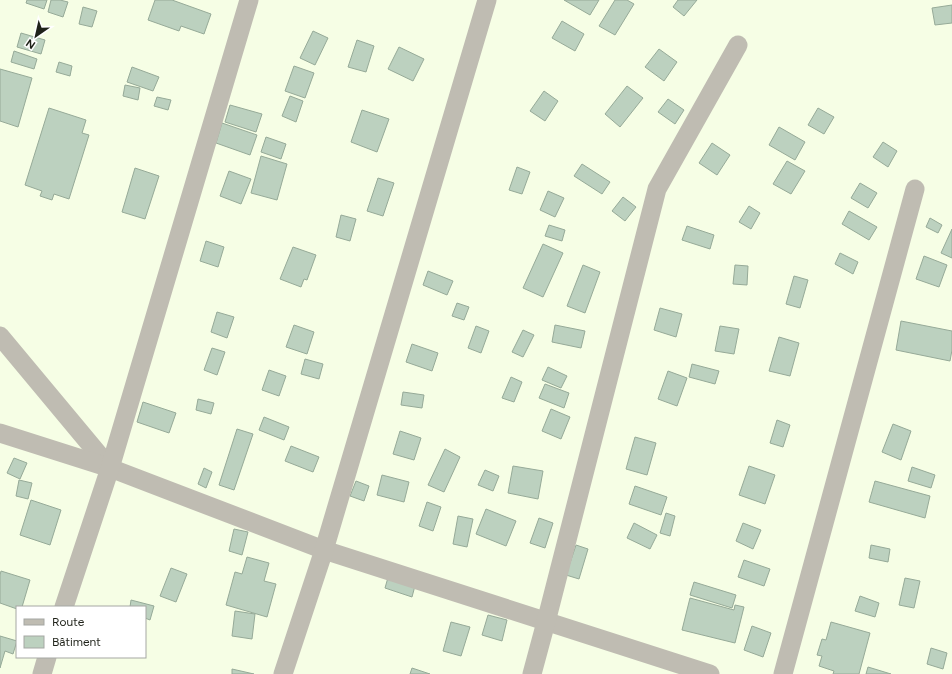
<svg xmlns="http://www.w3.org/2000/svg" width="952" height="674" font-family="Figtree,sans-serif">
<rect width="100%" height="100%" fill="#f6fee5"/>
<g fill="#bcd1bf" stroke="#96aa98">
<polygon points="27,0 47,0 44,9 26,3"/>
<polygon points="51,0 60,0 68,2 63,17 48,12"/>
<polygon points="155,0 172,0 211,14 204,34 181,26 179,31 148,20"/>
<polygon points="564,0 599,0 590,15"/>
<polygon points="615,0 627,0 634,4 615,35 599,26"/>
<polygon points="678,0 697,0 684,16 673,7"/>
<polygon points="952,5 952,23 935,25 932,8"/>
<polygon points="83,7 97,11 92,27 79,24"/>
<polygon points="562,21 584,34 575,51 552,38"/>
<polygon points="313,31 328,38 315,65 300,58"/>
<polygon points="21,33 45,40 41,54 17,47"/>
<polygon points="357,40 374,46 366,72 348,67"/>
<polygon points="399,47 424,59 413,81 388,69"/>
<polygon points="659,49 677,62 664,81 645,67"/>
<polygon points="14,51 37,59 34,69 11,62"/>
<polygon points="59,62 72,66 70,76 56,72"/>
<polygon points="294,66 314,73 305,98 285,91"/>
<polygon points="132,67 159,77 153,91 127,82"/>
<polygon points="0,69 32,78 18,127 0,121"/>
<polygon points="125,85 140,88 138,100 123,96"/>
<polygon points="627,86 643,98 620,127 605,114"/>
<polygon points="544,91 558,101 545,121 530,111"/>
<polygon points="290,96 303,101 296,122 282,116"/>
<polygon points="157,97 171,100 168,110 154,106"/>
<polygon points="668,99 684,110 675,124 658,112"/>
<polygon points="230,105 262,114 256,132 225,122"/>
<polygon points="49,108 86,120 82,133 89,135 69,199 54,194 52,200 40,196 42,191 25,185"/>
<polygon points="818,108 834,117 824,134 808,125"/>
<polygon points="362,110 389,119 377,152 351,142"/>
<polygon points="222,123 257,135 250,155 216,143"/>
<polygon points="779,127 805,142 795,160 769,145"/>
<polygon points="266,137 286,144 281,159 261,152"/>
<polygon points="883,142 897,151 888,167 873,157"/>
<polygon points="712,143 730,155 717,175 699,163"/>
<polygon points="261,156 287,164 277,200 251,193"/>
<polygon points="787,161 805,171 791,194 773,184"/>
<polygon points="582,164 610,182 602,194 574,176"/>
<polygon points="517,167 530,172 522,194 509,190"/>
<polygon points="135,168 159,176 145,219 122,212"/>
<polygon points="229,171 251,179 241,204 220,196"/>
<polygon points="378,178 394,183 383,216 367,211"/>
<polygon points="860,183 877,193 868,208 851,198"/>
<polygon points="548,191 564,198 555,217 540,210"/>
<polygon points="623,197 636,207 625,221 612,211"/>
<polygon points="749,206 760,213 751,229 739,222"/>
<polygon points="849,211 877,227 869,240 842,224"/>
<polygon points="341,215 356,219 350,241 336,237"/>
<polygon points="930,218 942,225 938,233 926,227"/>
<polygon points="549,225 565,230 562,241 545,236"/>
<polygon points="687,226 714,235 710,249 682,240"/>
<polygon points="952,229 952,258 941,253"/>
<polygon points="206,241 224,247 218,267 200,261"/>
<polygon points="543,244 563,253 543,297 523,288"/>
<polygon points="293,247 316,255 307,280 304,279 301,287 280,279"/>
<polygon points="840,253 858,262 853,274 835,264"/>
<polygon points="924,256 947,265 939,287 916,279"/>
<polygon points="583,265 600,272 585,313 567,306"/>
<polygon points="735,265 748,266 747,285 733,284"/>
<polygon points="428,271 453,281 447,295 423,285"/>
<polygon points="794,276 808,280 800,308 786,304"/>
<polygon points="457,303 469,307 464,320 452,316"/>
<polygon points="660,308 682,314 676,337 654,330"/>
<polygon points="217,312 234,317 227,338 211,332"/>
<polygon points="901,321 952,331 952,350 950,361 896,350"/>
<polygon points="294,325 314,332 307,354 286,347"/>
<polygon points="555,325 585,331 581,348 552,342"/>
<polygon points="476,326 489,331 481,353 468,348"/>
<polygon points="720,326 739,329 734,354 715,351"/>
<polygon points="523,330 534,335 523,357 512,352"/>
<polygon points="779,337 799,343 790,376 769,371"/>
<polygon points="412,344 438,353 432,371 406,362"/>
<polygon points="212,348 225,352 217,375 204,370"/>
<polygon points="305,359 323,364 319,379 301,374"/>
<polygon points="692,364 719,371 715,384 689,377"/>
<polygon points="548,367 567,376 561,388 542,380"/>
<polygon points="269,370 286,376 279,396 262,390"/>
<polygon points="668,371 687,378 677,406 658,399"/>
<polygon points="511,377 522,382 514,402 502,398"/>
<polygon points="545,384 569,393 564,408 539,398"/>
<polygon points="403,392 424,395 422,408 401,405"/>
<polygon points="198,399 214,403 211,414 196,410"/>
<polygon points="143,402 176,413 169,433 137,422"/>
<polygon points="551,409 570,417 561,439 542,431"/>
<polygon points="264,417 289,427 284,440 259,430"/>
<polygon points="777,420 790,425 783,447 770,443"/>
<polygon points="893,424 911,431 901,460 882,452"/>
<polygon points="237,429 253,434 234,490 219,485"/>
<polygon points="400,431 421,438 414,460 393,454"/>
<polygon points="635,437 656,443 647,475 626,469"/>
<polygon points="291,446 319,457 313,472 285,461"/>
<polygon points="445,449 460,457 444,492 428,485"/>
<polygon points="14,458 27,463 20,479 7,473"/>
<polygon points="513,466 543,471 538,499 508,493"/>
<polygon points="749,466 775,475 765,504 739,495"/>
<polygon points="912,467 935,475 931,488 908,481"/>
<polygon points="204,468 212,472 206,488 198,484"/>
<polygon points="485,470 499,476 493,491 478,485"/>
<polygon points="382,475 409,482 404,502 377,495"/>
<polygon points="19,480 32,483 28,499 16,496"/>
<polygon points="356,481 369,486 364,501 350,496"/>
<polygon points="875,481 930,496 925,518 869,502"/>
<polygon points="635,486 667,497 661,515 629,504"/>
<polygon points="31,500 61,510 50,545 20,535"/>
<polygon points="427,502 441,507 433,531 419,526"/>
<polygon points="486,509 516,521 506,546 476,534"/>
<polygon points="666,513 675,516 670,536 660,533"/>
<polygon points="458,516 473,519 467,547 453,544"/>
<polygon points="539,518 553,523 545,548 530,543"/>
<polygon points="634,523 657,535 650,549 627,538"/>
<polygon points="743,523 761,530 753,549 736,541"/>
<polygon points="234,529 248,532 242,555 229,551"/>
<polygon points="576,545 588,549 579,579 566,575"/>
<polygon points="871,545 890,549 888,562 869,558"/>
<polygon points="247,557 269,563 264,581 276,584 267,617 226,605 235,572 242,574"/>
<polygon points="744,560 770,569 764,586 738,577"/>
<polygon points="171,568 187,574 176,602 160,596"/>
<polygon points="1,571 30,580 22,607 17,607 17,609 0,603 0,575"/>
<polygon points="389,574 416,582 412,597 385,588"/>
<polygon points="905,578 920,581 914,608 899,605"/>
<polygon points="694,582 736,595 732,608 690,595"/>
<polygon points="860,596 879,603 875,617 855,611"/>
<polygon points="690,598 734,610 735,605 744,607 735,643 682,630"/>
<polygon points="131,600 154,606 150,620 145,618 145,607 130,607"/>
<polygon points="235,611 255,614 252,639 232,636"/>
<polygon points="488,615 507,620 502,641 482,635"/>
<polygon points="451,622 470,627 461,656 443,651"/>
<polygon points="831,622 870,633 859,674 833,674 834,671 819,666 822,656 817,655 822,639 826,640"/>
<polygon points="752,626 771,633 763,657 744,650"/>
<polygon points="0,636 17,641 13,654 5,651 0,668"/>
<polygon points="931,648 947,653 943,669 927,664"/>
<polygon points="868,667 891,674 866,674"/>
<polygon points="412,668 430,674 410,674"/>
<polygon points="232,669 254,674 232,674"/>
</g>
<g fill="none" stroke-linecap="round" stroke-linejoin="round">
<g stroke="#bfbcb2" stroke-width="19">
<polyline points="0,336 110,468"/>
<polyline points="0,433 110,468 324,550 710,674"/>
<polyline points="64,607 110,468 249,0"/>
<polyline points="42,674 47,657"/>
<polyline points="283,674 324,550 487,0"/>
<polyline points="532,674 546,622 657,189 738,45"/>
<polyline points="783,674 915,189"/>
</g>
</g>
<rect x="16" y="606" width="130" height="52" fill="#ffffff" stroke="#a5a7a3"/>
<rect x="24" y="619" width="20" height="6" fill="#bfbcb2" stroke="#a5a7a3"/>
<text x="52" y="626" font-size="12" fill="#1f2219">Route</text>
<rect x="24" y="636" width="20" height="12" fill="#bcd1bf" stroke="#a5a7a3"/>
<text x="52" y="646" font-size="12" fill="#1f2219">Bâtiment</text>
<g transform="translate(36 36) rotate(214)" stroke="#ffffff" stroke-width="3" paint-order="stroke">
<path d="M0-3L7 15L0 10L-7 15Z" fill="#1f2219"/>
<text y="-6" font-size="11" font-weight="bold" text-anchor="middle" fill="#1f2219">N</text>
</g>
</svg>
